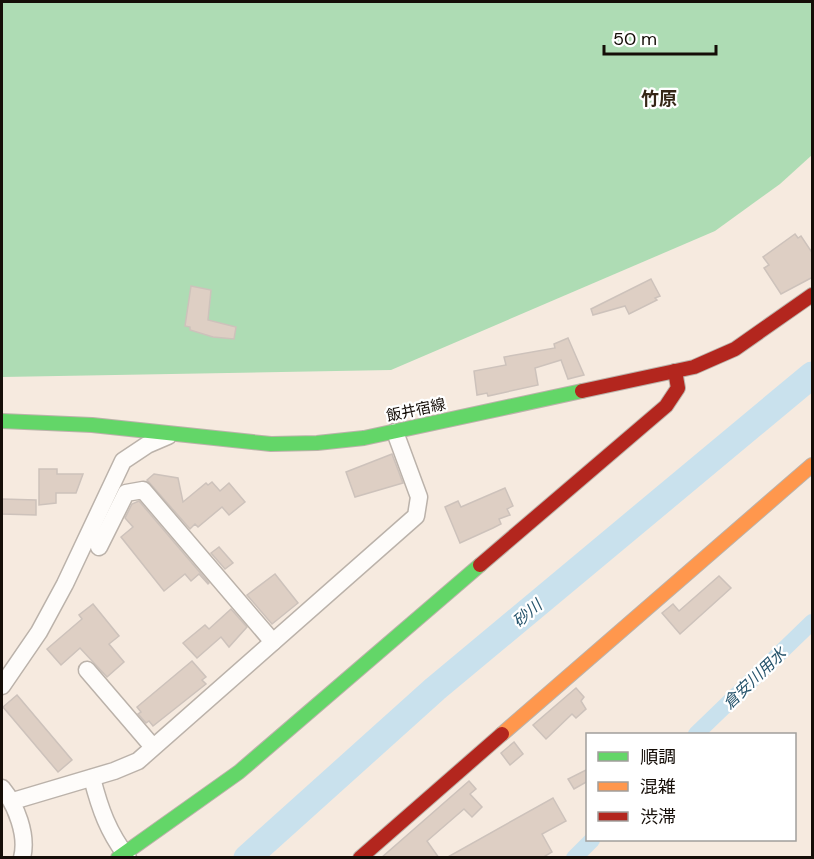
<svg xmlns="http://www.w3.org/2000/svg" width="814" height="859" font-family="'DM Sans','Noto Sans JP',sans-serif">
<rect width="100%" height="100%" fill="#f6eadf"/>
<polygon fill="#aedcb4" points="2,2 812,2 812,155 780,184 715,231 391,370 2,377"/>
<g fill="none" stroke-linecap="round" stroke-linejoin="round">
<g stroke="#c9e1ed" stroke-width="16">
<polyline points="696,734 812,622"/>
<polyline points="574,858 592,840"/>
</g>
<polyline stroke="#c9e1ed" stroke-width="27" points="247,858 435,689 812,375"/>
</g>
<g fill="#decfc4" stroke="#cdc2bb" stroke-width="1.5">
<polygon points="795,234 798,238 801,236 813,254 813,277 781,294 764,268 769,265 763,257"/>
<polygon points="651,279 660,296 655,298 657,300 629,314 625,306 593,315 591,309"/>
<polygon points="191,286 211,290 208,320 236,327 234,339 213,337 190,330 190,327 185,326"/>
<polygon points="568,338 584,375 568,379 561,360 535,368 538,385 488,396 487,393 477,395 474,371 506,365 504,357 555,348 554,344"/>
<polygon points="392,454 403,483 355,497 346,472"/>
<polygon points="39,469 57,469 57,474 83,474 76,493 56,493 56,503 39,505"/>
<polygon points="154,474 178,478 183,502 206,483 208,485 212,482 220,491 229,483 245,502 229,515 222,507 198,527 195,524 190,529 147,480"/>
<polygon points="505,488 513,506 507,509 510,515 499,519 501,524 493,528 460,543 445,507 458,501 461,507"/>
<polygon points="2,499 36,500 36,515 2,514"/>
<polygon points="139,501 209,583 208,584 199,574 191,581 185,574 164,591 121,537 133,527 125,518 132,504"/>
<polygon points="219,547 233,563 225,569 211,553"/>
<polygon points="275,574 298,603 272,624 247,595"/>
<polygon points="719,576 731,588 680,634 662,613 673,604 679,611"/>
<polygon points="93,604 119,636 109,644 124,662 107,677 80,648 61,665 47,649 82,619 79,615"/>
<polygon points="231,609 247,627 229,647 221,637 197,658 183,643 205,625 209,629"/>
<polygon points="192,661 206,677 202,680 206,684 153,726 149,721 146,723 138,714 141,712 137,707"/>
<polygon points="576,688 584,697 581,701 586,709 576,718 572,714 546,739 533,725"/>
<polygon points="17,695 72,760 58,772 3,707"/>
<polygon points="514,742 523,754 510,765 501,753"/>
<polygon points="588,769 588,781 574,789 568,779"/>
<polygon points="469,781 476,789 470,794 482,807 472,817 464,809 427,841 439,858 381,858"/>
<polygon points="553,798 566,821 542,834 552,852 542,858 446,858"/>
</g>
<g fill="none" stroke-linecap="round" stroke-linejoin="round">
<g stroke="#bbb2aa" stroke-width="19">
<g id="street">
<polyline points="99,547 126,493 143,490 273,642"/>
<polyline points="87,670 153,747"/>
<polyline points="2,686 39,632 65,584 123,461 147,445 168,436"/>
<path d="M 92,778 C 100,809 108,832 128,858"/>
<path d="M 2,788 C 16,805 28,835 22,858"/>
<polyline points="13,801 114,771 138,761 416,516 419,497 395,432"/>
</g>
</g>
<g stroke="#bbb2aa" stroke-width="16">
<g id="fast">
<polyline points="2,421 92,425 271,444 317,443 364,438 582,391"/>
<polyline points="118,858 239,772 480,565"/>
</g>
</g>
<g stroke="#bbb2aa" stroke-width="16">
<polyline id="slow" points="502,734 812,465"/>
</g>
<g stroke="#bbb2aa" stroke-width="16">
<g id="jam">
<polyline points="582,391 694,367 735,349 812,295"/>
<polyline points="480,565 666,406 678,388 675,371"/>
<polyline points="360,858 502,734"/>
</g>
</g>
<use href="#street" stroke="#fefcfa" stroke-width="16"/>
<use href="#fast" stroke="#63d668" stroke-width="14"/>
<use href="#slow" stroke="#ff974d" stroke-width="14"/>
<use href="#jam" stroke="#b3261e" stroke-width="14"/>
</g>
<g text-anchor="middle" stroke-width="4.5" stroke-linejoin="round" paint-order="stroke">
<g font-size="15" fill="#150e08" stroke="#fff">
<text transform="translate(416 410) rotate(-12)" y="5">飯井宿線</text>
</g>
<g font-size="16" font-style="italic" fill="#26546c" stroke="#fff">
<text transform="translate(527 613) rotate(-40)" y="6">砂川</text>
<text transform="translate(754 678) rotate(-44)" y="6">倉安川用水</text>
</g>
<g font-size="18" font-weight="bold" fill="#352616" stroke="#fff">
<text x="659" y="105">竹原</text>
</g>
</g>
<rect width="814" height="859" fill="none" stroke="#150e08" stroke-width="6"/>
<rect x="586" y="733" width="210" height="108" fill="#ffffff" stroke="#a19f9c" stroke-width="1.5"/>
<rect x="598" y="752" width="30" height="9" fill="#63d668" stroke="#a19f9c" stroke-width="1.5"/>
<text x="640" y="763" font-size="18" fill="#150e08">順調</text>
<rect x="598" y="782" width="30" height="9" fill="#ff974d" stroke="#a19f9c" stroke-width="1.5"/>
<text x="640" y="793" font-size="18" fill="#150e08">混雑</text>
<rect x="598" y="812" width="30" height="9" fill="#b3261e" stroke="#a19f9c" stroke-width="1.5"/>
<text x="640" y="823" font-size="18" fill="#150e08">渋滞</text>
<path d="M604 45v9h112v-9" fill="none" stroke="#150e08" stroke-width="3"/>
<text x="613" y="45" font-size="18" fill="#150e08" stroke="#ffffff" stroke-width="4.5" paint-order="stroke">50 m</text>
</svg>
